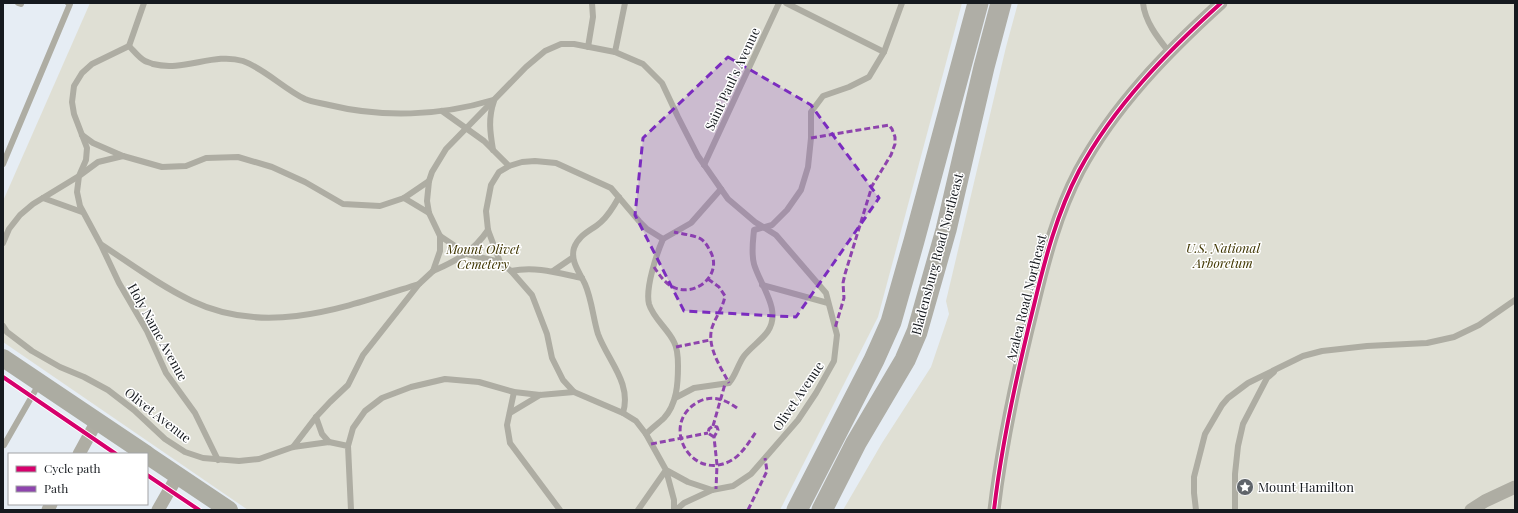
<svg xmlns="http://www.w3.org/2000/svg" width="1518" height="513" font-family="'Playfair Display',serif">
<rect width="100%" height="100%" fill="#e6edf4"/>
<g fill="#dfdfd4">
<polygon points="90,3 962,3 878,317 780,510 248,510 3,342 3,201"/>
<polygon points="1018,3 1515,3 1515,510 843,510 882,443 931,367 949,314 946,301 1006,47"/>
</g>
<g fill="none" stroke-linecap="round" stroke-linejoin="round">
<g stroke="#aeada3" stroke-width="6">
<polyline points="18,3 21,4"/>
<polyline points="786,3 884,52"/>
<path d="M 1143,3 C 1145,22 1158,38 1169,52"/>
<path d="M 129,46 C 134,51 139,58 145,61 C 147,62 151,63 153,64 C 184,72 214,52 243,61 C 265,69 284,89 305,99 C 312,102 321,103 329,105 C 382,118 440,116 493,100"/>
<polyline points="129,46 144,3"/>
<polyline points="588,47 593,17 592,3"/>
<polyline points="615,52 625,3"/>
<polyline points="442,111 484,141 509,166"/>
<polyline points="82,135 93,143 123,156 162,167 186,166 206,158 238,157 272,167 305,182 343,204 380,206 404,198 429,181"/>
<path d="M 493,150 C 490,132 488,118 494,101"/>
<polyline points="123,156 98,162 79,176 77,192 80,206 101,245 119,283 147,331 166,373 195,413 218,460"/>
<polyline points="3,164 70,4 68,3"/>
<polyline points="704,165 779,3"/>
<path d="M 619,197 C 614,206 609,215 601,222 C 591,231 579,234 574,248 C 570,261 580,273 585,284 C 592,300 593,318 598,334 C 608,361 632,383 623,413"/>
<polyline points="43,198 82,212"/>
<polyline points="404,198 429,213"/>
<polyline points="663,239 691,223 721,189"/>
<polyline points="3,243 9,229 20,215 33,204 79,176 86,160 87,148 74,114 72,102 74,86 82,73 92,64 129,46"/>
<path d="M 102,245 C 131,264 160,286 192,301 C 267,337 345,307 419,284"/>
<polyline points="500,262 488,230 486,211 491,185 499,172 509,166 522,162 535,161 556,163 611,188 639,221 647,229 663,239"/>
<path d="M 433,271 C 456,261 473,252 488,230"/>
<path d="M 511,271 C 536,266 558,273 582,278"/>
<polyline points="553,271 572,258"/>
<polyline points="762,285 828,303"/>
<polyline points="3,326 7,332 32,351 60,367 84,377 108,390 134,410 165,439 185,452 203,458 239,461 259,459 293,447 329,442 348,446 351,510"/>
<polyline points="514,392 507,425 510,443 560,510"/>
<path d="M 675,398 L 694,388 L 729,383 C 736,375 738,364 744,356 C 751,347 762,340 768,331 C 782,310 760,285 754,264 C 751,253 753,241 754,230 L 772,225 L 787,210 L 801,190 L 808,167 L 811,138 L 811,112 L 823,96 L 849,87 L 869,77 L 884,52 L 902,3"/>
<polyline points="510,413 540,395"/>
<polyline points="316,417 322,434 329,442"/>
<path d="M 646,434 C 652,428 659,423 664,418 C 677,404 678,383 678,366 C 678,358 678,349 674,342 C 668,329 653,318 649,304 C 645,288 657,253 663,239"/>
<polyline points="4,445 39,384"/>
<polyline points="348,446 353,428 365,411 382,398 411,387 445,379 479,382 514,392 540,395 574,392"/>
<polyline points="293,447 316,417 330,402 348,385 363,355 419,284 433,271 440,251 440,236"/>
<polyline points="638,510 666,470 688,482 712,490 733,486 751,474 798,420 816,393 834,361 837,335 826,293 776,235 755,222 728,199 698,156 678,117 662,83 643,64 615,52 574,44 561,44 545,51 526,67 446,149 432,172 429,181 427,201 429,213 440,236 467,254 500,262 511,271 532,295 547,334 552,358 563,380 574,392 623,413 636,421 646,434 666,470 674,500 674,510"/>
<polyline points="676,510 684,503 712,490"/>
<polyline points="1196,510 1194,493 1194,477 1205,434 1222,405 1228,398 1248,383 1303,356 1322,351 1367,346 1427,343 1454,337 1479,325 1515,300"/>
<polyline points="1235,510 1235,474 1238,446 1243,424 1267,378 1274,372"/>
</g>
<g stroke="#aeada3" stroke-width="13">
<polyline points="79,454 97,421"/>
<polyline points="48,510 51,504"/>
<polyline points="158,510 178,475"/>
<path d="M 994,510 C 1002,441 1017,373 1034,305 C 1045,259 1057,213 1079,171 C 1114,106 1167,52 1221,3"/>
<polyline points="1471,510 1485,501 1515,487"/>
</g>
<g stroke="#acaca2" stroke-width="18">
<polyline points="3,358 146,454"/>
<polyline points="147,455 229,510"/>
</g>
<g stroke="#afaea6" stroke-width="21">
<polyline points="797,510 874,360 891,322 914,241 978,3"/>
<polyline points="822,510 856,443 905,360 917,332 946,230 984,67 1001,3"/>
</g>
<g stroke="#8e44ad" stroke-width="3" stroke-dasharray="6 3" stroke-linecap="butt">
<polyline points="811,138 889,125 892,129 895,137 895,144 891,155 872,186 845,274 843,283 844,298 835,328"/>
<path d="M 654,267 C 658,273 662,279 668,284 C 692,302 726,275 709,249 C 707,245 705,242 701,239 C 693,235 683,234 674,232"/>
<path d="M 708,279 L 719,287 L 725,296 C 723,307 717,315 713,325 C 705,344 720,366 729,383"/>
<polyline points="676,347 710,340"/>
<path d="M 737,408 C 726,400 713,395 700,401 C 657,422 691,484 732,460 C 742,454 749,442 756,432"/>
<polyline points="713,426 725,384"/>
<polyline points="714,437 708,433 709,429 713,426 717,427 718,430 714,437 717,465 716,489"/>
<polyline points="651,444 708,433"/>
<polyline points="748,510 767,471 765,458"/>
</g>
<g stroke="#fff" stroke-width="6">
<g id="cycleway">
<polyline points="3,377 116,454"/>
<polyline points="147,475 199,510"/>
<path d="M 994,510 C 1002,441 1017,373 1034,305 C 1045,259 1057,213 1079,171 C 1114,106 1167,52 1221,3"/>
</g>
</g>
<use href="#cycleway" stroke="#d6006c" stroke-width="4"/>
</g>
<path fill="#7b2cbf" fill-opacity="0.2" stroke="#7b2cbf" stroke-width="3" stroke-dasharray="8 5" stroke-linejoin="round" d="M 728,57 L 811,105 L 879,198 L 796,317 L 684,311 L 635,215 L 643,138 Z"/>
<defs>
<g id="sight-disc" transform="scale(0.9)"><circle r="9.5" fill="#5f646a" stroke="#fff"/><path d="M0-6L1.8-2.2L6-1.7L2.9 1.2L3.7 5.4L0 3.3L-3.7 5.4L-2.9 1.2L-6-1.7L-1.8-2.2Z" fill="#fff"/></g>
</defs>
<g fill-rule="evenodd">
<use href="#sight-disc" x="1245" y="487"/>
</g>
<g text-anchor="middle" stroke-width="3" stroke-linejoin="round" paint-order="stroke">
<g font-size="13" fill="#161a1f" stroke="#fff">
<text transform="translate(732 79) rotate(-65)" y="5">Saint Paul's Avenue</text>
<text transform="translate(937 254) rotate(-75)" y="5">Bladensburg Road Northeast</text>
<text transform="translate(1026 298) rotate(-76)" y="5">Azalea Road Northeast</text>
<text transform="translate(158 332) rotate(61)" y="5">Holy Name Avenue</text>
<text transform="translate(798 396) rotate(-56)" y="5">Olivet Avenue</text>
<text transform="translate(158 415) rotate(38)" y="5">Olivet Avenue</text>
</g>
<g font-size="13" font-style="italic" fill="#3f3500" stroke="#fff">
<text x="1223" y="253">U.S. National<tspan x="1223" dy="15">Arboretum</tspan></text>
<text x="483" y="254">Mount Olivet<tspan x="483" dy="15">Cemetery</tspan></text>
</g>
<g font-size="13" fill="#161a1f" stroke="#fff" text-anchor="start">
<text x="1258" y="492">Mount Hamilton</text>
</g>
</g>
<rect width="1518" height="513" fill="none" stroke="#161a1f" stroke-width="8"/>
<rect x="8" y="453" width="140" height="52" fill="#ffffff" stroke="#a2a3a5"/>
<rect x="16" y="466" width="20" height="6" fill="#d6006c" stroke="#a2a3a5"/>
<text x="44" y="473" font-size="12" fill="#161a1f">Cycle path</text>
<rect x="16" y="486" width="20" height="6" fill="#8e44ad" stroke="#a2a3a5"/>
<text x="44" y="493" font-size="12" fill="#161a1f">Path</text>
</svg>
